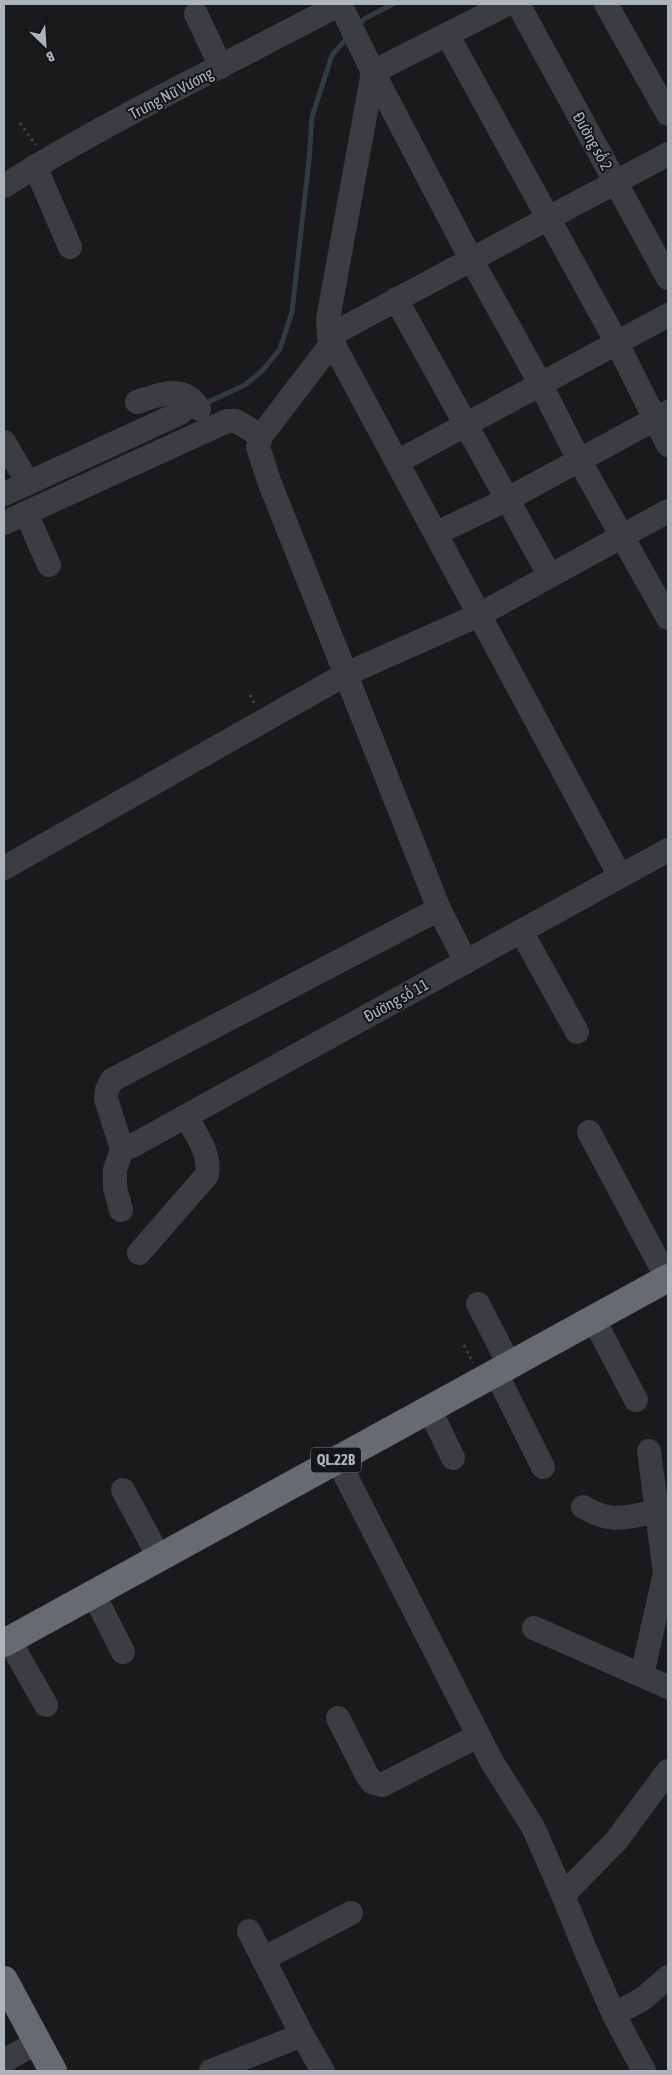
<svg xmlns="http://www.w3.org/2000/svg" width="672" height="2075" font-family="'Asap Condensed',sans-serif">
<rect width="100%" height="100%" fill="#1a1a1c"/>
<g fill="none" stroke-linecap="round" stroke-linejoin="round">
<g stroke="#303b3f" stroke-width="5">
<polyline points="358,26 364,19 393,4"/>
<polyline points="204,404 245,385 262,371 280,349 292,312 309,160 312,117 332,55 349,36"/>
</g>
<g stroke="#414447" stroke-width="3" stroke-dasharray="2.5 4" stroke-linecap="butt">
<polyline points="20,123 36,145"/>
<polyline points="250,695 255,705"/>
<polyline points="464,1345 473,1363"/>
</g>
<g stroke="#3b3d40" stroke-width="24">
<polyline points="340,4 373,72 471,259 540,383 579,460 668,618"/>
<polyline points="507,4 373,72 328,319 329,336 620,876"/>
<polyline points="518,4 668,278"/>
<polyline points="606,4 668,114"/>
<polyline points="196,14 221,67"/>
<polyline points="447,34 617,343 668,445"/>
<polyline points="35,166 70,247"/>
<path d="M 4,186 C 112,118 228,64 340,4"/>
<polyline points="396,299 550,576"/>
<polyline points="329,336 668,154"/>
<polyline points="332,343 261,436 258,447 269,481 439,909"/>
<path d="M 137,402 C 158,395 184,383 199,409"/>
<polyline points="4,442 28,483"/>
<polyline points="397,462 668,315"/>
<polyline points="4,494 180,413 186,407 190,399"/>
<polyline points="26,513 49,565"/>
<polyline points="4,523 227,421 236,421 261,436"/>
<polyline points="437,533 508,499 668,412"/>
<polyline points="4,868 346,674 479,615 668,511"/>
<polyline points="521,931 577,1032"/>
<polyline points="589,1132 667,1278"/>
<polyline points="122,1149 132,1146 668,850"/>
<polyline points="121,1210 115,1188 115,1170 122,1149 106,1099 107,1090 112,1080 439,909 466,962"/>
<path d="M 139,1253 L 207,1175 C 211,1153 196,1135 186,1116"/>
<polyline points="478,1304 509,1364"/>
<polyline points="593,1318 636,1400"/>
<polyline points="495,1371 543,1467"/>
<polyline points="429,1408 453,1458"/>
<polyline points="337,1459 492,1762 533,1827 563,1895 585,1949 614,2015 644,2071"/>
<polyline points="123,1490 159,1557"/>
<path d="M 583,1507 C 612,1524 625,1517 656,1512"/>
<polyline points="93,1593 123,1652"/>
<polyline points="534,1628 668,1687"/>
<polyline points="9,1640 46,1705"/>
<polyline points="642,1675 665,1573 649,1451"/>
<polyline points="338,1718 367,1775 372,1782 382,1785 478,1736"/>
<polyline points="563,1895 616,1841 668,1771"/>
<polyline points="249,1931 302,2035 323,2071"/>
<polyline points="263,1959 351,1913"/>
<polyline points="614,2015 644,1998 668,1977"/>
<polyline points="4,2061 37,2042"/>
<polyline points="211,2071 302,2035"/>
</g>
<g stroke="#676b71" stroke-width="28">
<polyline points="4,1643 668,1278"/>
<polyline points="4,1980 53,2071"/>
</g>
</g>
<g text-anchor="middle" stroke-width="4" stroke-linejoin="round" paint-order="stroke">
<rect fill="#141517" stroke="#7f8489" stroke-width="1" x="311" y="1447.5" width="50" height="25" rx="4"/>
<g font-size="15" font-weight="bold" fill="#adb3ba">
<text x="336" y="1465">QL.22B</text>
</g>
<g font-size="16" fill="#adb3ba" stroke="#141517">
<text transform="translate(171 93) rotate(-28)" y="6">Trưng Nữ Vương</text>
<text transform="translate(593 141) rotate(61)" y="6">Đường số 2</text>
<text transform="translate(396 1000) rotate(-29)" y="6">Đường số 11</text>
</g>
</g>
<rect width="672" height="2075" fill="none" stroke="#adb3ba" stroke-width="10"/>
<g transform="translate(45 45) rotate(155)" stroke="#141517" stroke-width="4" paint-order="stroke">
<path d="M0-4L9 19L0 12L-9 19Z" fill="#adb3ba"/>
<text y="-8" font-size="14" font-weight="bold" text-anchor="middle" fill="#adb3ba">B</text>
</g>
</svg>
